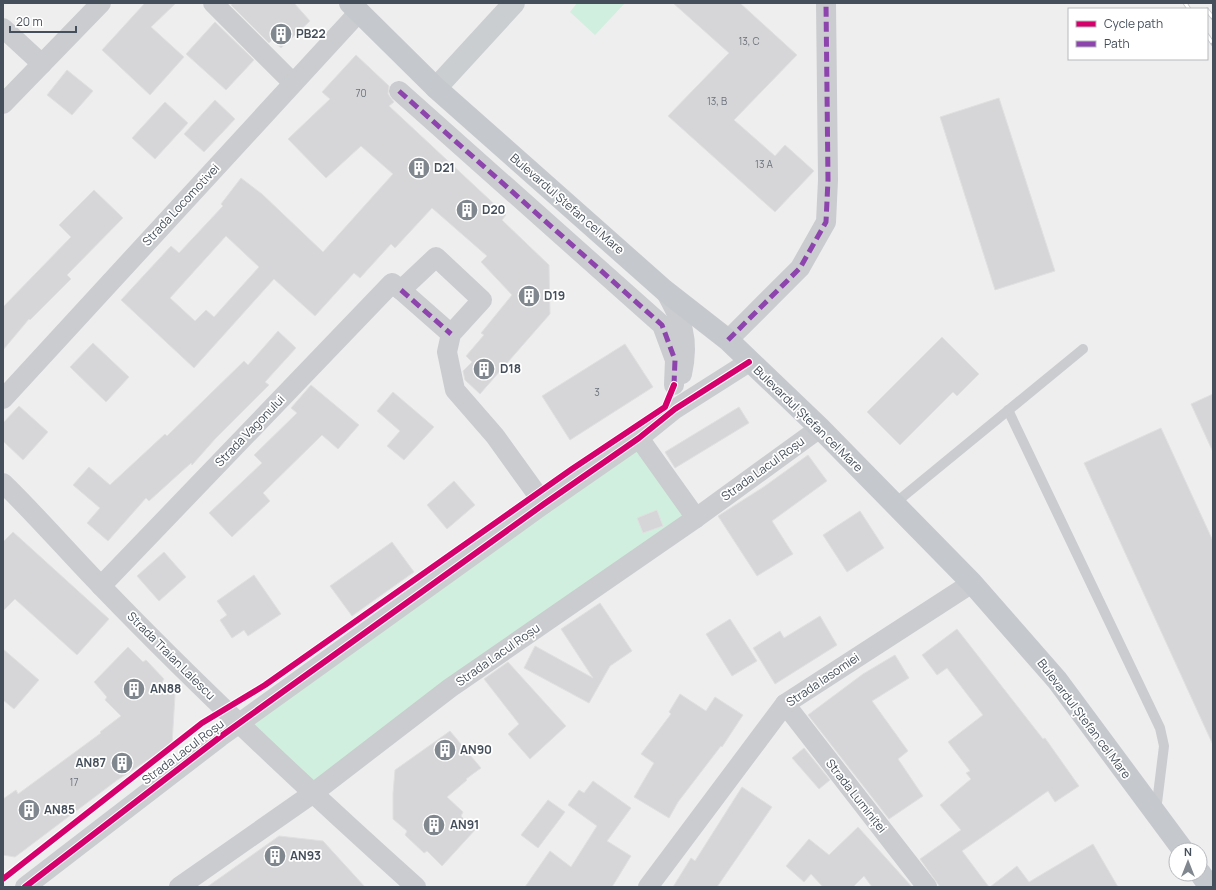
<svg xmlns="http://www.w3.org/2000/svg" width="1216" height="890" font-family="Manrope,sans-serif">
<rect width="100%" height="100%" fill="#efeeee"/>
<g fill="#d1efde">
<polygon points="577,3 625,3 595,35 570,12"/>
<polygon points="639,438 696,518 312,794 239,724"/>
</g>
<g fill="#d6d6d9" stroke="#e0e0e1" fill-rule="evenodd">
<polygon points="145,3 176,3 151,27 184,57 150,95 102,50"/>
<polygon points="232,3 294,3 310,21 281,48 272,40 269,43 231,5"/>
<polygon points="673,3 740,3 797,55 734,120 775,156 785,145 814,171 775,212 668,116 729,53"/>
<polygon points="215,22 254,60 226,90 186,54"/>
<path d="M 356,55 L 389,86 L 388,94 L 394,102 L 389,106 L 506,215 L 502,220 L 549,265 L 550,314 L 480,394 L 465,380 L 463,371 L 472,362 L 466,356 L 484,335 L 481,333 L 512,295 L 481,262 L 487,256 L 432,208 L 395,248 L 391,244 L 360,278 L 354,273 L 315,316 L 274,279 L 194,368 L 121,300 L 171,246 L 179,253 L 223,206 L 221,204 L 241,178 L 262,194 L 323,252 L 393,174 L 361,146 L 326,178 L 288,139 L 330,99 L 322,92 ZM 226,236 L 259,267 L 214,317 L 206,310 L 195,321 L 170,298 Z"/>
<polygon points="67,70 93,91 72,115 47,95"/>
<polygon points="999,98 1055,271 995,290 940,117"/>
<polygon points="215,100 235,119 204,152 184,134"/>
<polygon points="165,102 188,123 155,159 132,138"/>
<polygon points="94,190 123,218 67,275 71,279 30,320 29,319 3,350 3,307 71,237 59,225"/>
<polygon points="278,331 296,348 265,382 269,385 215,439 192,465 191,463 149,501 146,498 108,541 87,523 100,508 73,485 89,467 110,485 165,434 167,436 244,361 248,365"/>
<polygon points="942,337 979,374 957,396 953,392 900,445 867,412"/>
<polygon points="93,343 129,377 106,402 70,367"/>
<polygon points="625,344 653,387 570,440 542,396"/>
<polygon points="311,385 359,425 338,449 322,435 263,493 270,501 232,537 209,513 262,463 254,455 297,413 291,408"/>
<polygon points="393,392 434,427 404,460 387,446 400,431 377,411"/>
<polygon points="1213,394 1213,452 1191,404"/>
<polygon points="19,406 48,432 23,460 3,441 3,423"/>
<polygon points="739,407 749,423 675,468 665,452"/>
<polygon points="1161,428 1213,541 1213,745 1084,463"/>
<polygon points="808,455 827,481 772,521 793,554 757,576 718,516 765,486"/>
<polygon points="454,481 475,505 447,529 427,505"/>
<polygon points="657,510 663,526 643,533 637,518"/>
<polygon points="860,511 884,548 847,572 823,535"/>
<polygon points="13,532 109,619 77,655 15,599 3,611 3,542"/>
<polygon points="392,542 414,572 352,616 330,586"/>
<polygon points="164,552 186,577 159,601 137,576"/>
<polygon points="254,575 281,614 248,636 244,630 232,638 220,620 227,615 217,601"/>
<polygon points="600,603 632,651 610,666 589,703 524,668 535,646 593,678 561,629"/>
<polygon points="820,616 837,645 775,684 753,648 780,631 784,638"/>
<polygon points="730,619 757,661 732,676 706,634"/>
<polygon points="957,629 1043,739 1045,738 1079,786 1055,802 1048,791 962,851 989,887 940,887 920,859 961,830 940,805 971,779 966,773 970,771 948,742 983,715 947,668 937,675 922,655"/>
<polygon points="128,647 143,662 146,660 164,679 162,682 175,695 172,744 116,781 15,857 3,855 3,799 16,790 18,794 101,733 100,732 121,716 105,700 107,697 94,682"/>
<polygon points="3,649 39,680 14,709 3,700"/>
<polygon points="895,655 909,678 872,701 908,751 898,759 923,796 889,819 808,715 863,674"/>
<polygon points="508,662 566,726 530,759 508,734 519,724 484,679"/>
<polygon points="680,694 706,711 715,697 743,715 722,747 721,746 678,802 669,818 634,797 654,763 641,754 671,714 669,712"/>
<polygon points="450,731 481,768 466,779 467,780 447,797 463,812 461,816 475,830 442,866 427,851 424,853 405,835 407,831 393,819 393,794 395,770"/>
<polygon points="804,748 830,780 819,789 792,758"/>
<polygon points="593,781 631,808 607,841 631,856 612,887 525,887 550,851 571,867 597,826 568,805 579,790 584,793"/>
<polygon points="742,787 772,807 717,887 673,887 691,858 695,861"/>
<polygon points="548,800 565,812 538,848 521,835"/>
<polygon points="858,827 912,887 872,887 864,876 853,887 823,887 811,874 804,882 786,866 809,839 829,855"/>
<polygon points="279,836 323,841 365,887 207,887"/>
<polygon points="1093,844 1118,887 990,887 1017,866 1029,882"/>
</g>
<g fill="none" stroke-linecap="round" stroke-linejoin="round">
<g stroke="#cacccf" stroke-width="10">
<polyline points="1008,410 1160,728 1164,746 1156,811"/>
<polyline points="894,504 1083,349"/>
</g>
<g stroke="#cacccf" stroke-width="20">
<polyline points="213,3 293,83"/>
<polyline points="3,28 42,64"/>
<polyline points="399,91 662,325 675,360 674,385"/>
<polyline points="3,104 101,3"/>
<polyline points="401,290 451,334"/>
<path d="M 665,291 C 682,321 690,338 682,374"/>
<polyline points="728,340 800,268 826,222 828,180 826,3"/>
<polyline points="3,399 359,12"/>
<polyline points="639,438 696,518"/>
<path d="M 3,483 C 37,516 68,552 101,586 C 202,691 308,790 416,887"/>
<polyline points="101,586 392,283 401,290 436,257 482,300 451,334 447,352 455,390 495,436 544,504"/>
<polyline points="785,704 927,887"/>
<polyline points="25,887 220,737 544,504 639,438 675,409 749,362"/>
<polyline points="179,887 312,794 450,688 696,518 820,428"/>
<polyline points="648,887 785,704 972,583"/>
</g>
<polyline stroke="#cbced1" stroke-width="22" points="436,88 514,3"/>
<g stroke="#c5c9cd" stroke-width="22">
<polyline points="350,3 436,88 664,290 728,340 820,428 972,583 1057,680 1183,850"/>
<polyline points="1200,873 1210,887"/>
</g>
<g stroke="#c4c5c8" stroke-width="4.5">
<g id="rail">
<polyline points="1185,3 1189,9"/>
<polyline points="1207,10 1213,18"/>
<polyline points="1207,35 1213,44"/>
</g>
</g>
<use href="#rail" stroke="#fff" stroke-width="3" stroke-dasharray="9" stroke-linecap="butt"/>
<g stroke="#8e44ad" stroke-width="5" stroke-dasharray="10 5" stroke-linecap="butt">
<polyline points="399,91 662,325 675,360 674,385"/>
<polyline points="401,290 451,334"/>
<polyline points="728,340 800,268 826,222 828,180 826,3"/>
</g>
<g stroke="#fff" stroke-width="8">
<g id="cycleway">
<polyline points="3,879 202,723 265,685 572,469 665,407 674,385"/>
<polyline points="25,887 220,737 544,504 639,438 675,409 749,362"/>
</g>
</g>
<use href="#cycleway" stroke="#d6006c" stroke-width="6"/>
</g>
<defs>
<g id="building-disc" transform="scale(1.15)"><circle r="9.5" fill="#80878e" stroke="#fff"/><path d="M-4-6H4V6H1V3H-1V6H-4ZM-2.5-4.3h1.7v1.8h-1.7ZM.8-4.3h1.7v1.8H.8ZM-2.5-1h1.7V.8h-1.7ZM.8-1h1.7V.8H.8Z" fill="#fff"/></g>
</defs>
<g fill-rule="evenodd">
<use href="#building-disc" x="281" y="34"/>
<use href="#building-disc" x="419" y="168"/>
<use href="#building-disc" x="467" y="210"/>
<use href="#building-disc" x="529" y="296"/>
<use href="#building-disc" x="484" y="369"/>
<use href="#building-disc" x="134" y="689"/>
<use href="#building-disc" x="445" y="750"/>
<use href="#building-disc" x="122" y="763"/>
<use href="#building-disc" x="29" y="810"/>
<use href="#building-disc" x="434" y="825"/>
<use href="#building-disc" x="275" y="856"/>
</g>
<g text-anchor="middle" stroke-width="3.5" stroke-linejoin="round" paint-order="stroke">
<g font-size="10" fill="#6b727c">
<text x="749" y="45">13, C</text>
<text x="361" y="97">70</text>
<text x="717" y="105">13, B</text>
<text x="764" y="168">13 A</text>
<text x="597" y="396">3</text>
<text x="74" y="786">17</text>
</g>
<g font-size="12" font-weight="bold" fill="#454f5b" stroke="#fff" text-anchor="start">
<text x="296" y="38">PB22</text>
<text x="434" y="172">D21</text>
<text x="482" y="214">D20</text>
<text x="544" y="300">D19</text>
<text x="500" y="373">D18</text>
<text x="150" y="693">AN88</text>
<text x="460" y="754">AN90</text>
<text x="106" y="767" text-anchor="end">AN87</text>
<text x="44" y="814">AN85</text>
<text x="450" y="829">AN91</text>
<text x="290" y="860">AN93</text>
</g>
<g font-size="12" fill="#454f5b" stroke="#fff">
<text transform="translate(567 204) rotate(41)" y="4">Bulevardul Ștefan cel Mare</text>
<text transform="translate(181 205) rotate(-47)" y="4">Strada Locomotivei</text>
<text transform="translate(808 419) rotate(44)" y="4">Bulevardul Ștefan cel Mare</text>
<text transform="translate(250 431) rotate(-46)" y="4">Strada Vagonului</text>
<text transform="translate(763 469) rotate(-36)" y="4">Strada Lacul Roșu</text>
<text transform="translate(498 655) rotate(-35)" y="4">Strada Lacul Roșu</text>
<text transform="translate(171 656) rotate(45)" y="4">Strada Traian Lalescu</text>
<text transform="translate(823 680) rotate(-34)" y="4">Strada Iasomiei</text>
<text transform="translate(1084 719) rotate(53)" y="4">Bulevardul Ștefan cel Mare</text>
<text transform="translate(183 752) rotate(-37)" y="4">Strada Lacul Roșu</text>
<text transform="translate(856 796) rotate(52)" y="4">Strada Luminiței</text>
</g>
</g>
<rect width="1216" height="890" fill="none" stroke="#454f5b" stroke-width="8"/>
<rect x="1068" y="8" width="140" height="52" fill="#ffffff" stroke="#b5b9bd"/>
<rect x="1076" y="21" width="20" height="6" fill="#d6006c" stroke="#b5b9bd"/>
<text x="1104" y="28" font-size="12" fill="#454f5b">Cycle path</text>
<rect x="1076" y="41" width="20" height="6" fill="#8e44ad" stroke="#b5b9bd"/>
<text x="1104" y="48" font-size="12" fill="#454f5b">Path</text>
<g transform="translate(1188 862)"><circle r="19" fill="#ffffff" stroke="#b5b9bd"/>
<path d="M0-3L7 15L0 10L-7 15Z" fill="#80878e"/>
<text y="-6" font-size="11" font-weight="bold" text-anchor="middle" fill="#454f5b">N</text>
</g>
<path d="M10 26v6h66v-6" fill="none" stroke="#454f5b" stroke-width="2"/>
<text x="16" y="26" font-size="12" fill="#454f5b" stroke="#ffffff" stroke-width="3" paint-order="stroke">20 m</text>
</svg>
